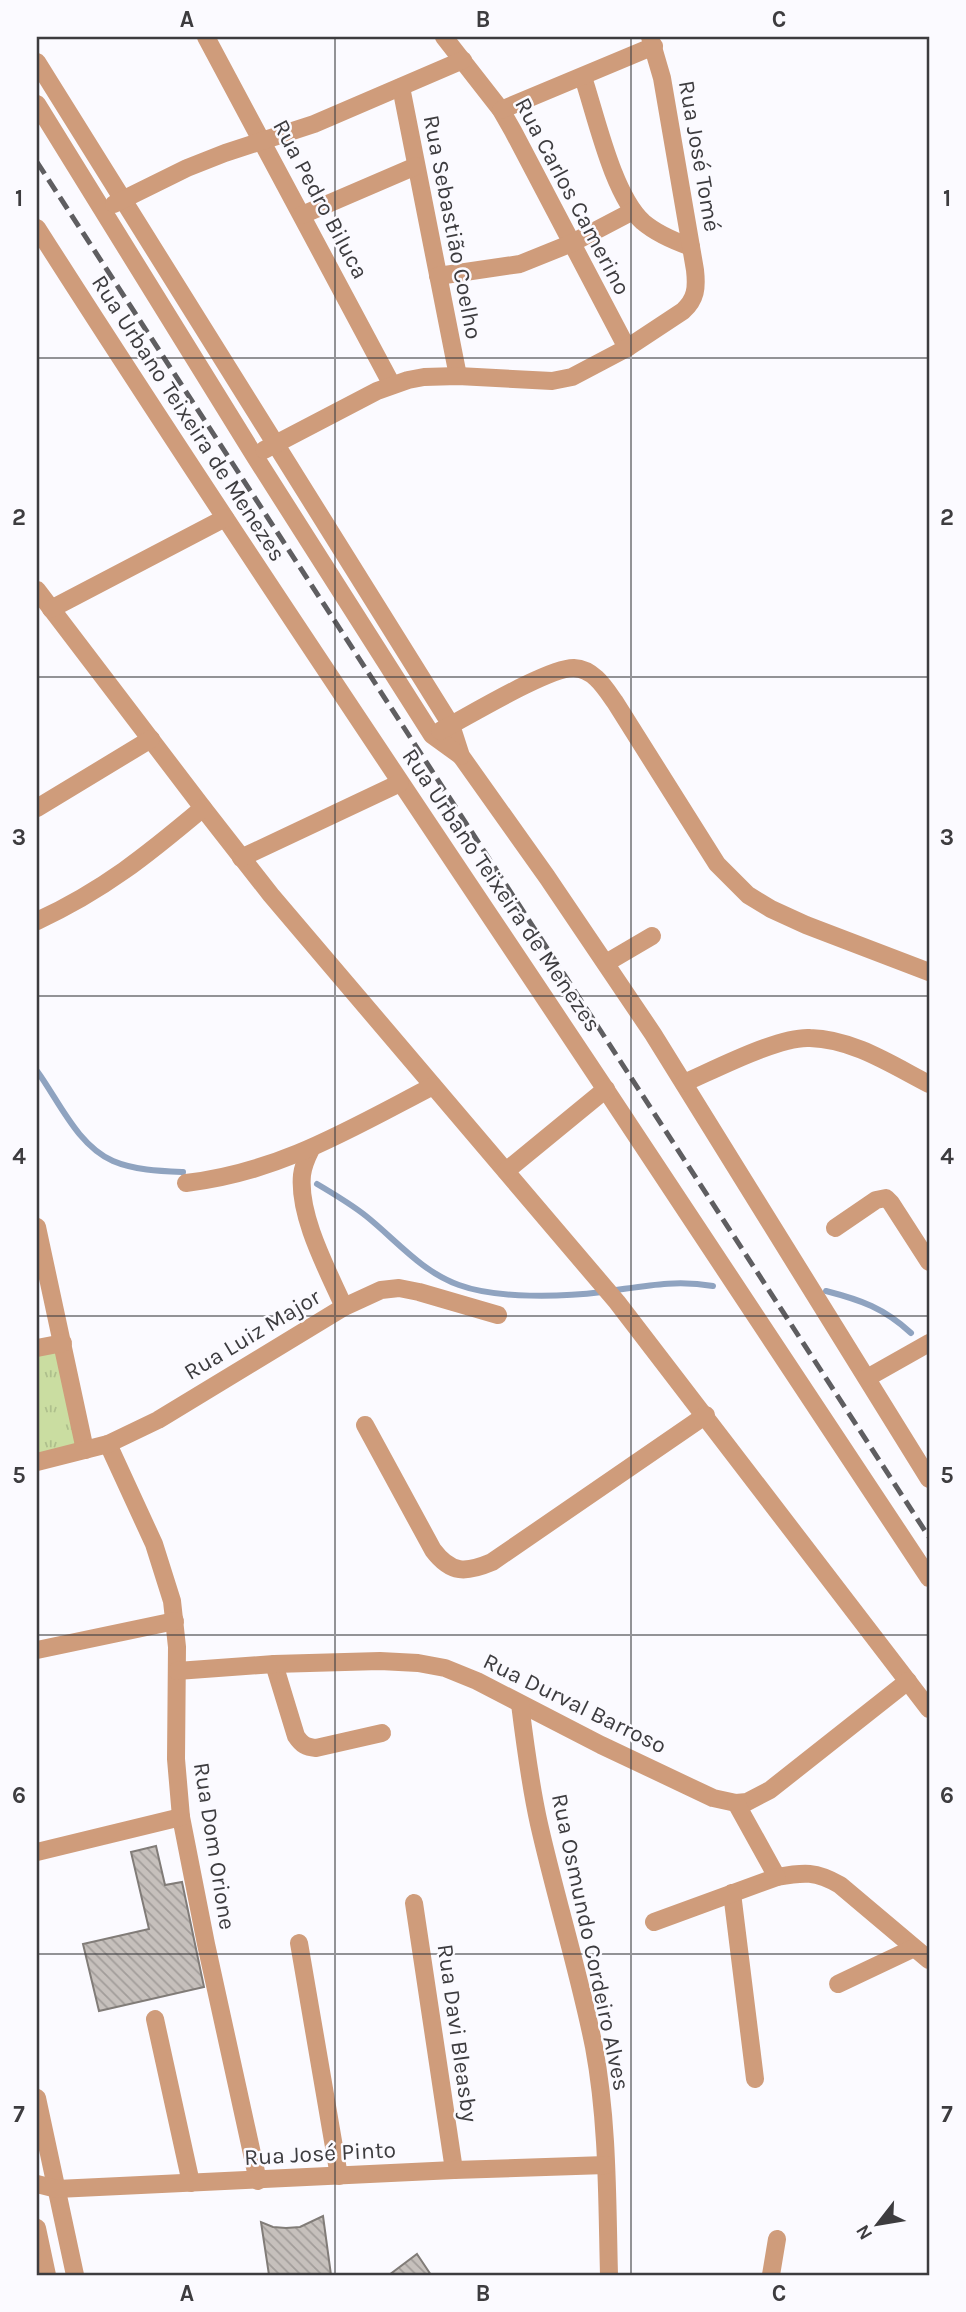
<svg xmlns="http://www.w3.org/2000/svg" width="966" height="2312" font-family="Karla,sans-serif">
<defs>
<pattern id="park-tufts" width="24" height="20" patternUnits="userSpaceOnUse" patternTransform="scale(1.75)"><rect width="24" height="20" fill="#cadda1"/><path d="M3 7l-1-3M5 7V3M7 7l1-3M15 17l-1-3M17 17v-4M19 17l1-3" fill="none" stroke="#aebf8c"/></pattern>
<pattern id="building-back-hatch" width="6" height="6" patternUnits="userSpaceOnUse" patternTransform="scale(1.75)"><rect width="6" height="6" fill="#c6c0bc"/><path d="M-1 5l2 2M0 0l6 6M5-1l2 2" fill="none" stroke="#a29d9a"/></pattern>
</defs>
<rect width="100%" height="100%" fill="#fbfaff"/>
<polygon fill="url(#park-tufts)" points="63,1343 85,1450 37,1462 37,1348"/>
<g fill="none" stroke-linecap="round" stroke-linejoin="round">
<g stroke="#8fa3c0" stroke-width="6">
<path d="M 37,1071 C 59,1101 77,1145 113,1161 C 134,1170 160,1171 183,1172"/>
<path d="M 317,1184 C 334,1194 351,1204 366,1216 C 396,1240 422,1272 459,1285 C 497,1299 562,1297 602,1292 C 641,1287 673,1279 713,1286"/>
<path d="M 826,1291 C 861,1300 884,1308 911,1333"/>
</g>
</g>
<g fill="url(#building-back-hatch)" stroke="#817c78" stroke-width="2">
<polygon points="156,1846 165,1885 182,1882 204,1987 99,2011 83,1944 149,1929 131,1852"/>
<polygon points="323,2216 331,2275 269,2275 261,2222 273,2227 286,2228 300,2227"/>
<polygon points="417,2254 431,2275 389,2275"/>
</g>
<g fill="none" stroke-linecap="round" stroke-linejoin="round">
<g stroke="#cf9c7b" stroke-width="18">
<polyline points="206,37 392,385"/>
<polyline points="444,37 501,110 513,131 627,348"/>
<polyline points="37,62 451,725 461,756 547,877 653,1034 929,1479"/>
<path d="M 583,77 C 596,116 613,195 643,222 C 657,234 674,241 691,247"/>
<polyline points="401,87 458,376"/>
<polyline points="37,104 254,455 432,735 461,756"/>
<polyline points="501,110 654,46"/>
<polyline points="114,204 187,168 225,153 314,124 463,60"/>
<polyline points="302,215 416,166"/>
<path d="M 37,228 C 222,518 415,803 606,1090 C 715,1252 822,1415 929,1578"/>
<polyline points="438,276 520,264 572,243 633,211"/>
<path d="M 264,450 L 377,391 L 408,380 L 424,377 L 458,376 L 552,381 L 572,377 L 627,348 L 683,311 C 696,299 697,288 695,270 L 662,78 L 650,37"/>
<polyline points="37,590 203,808 271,895 617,1302 929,1709"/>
<polyline points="51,609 225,518"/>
<path d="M 440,731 C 467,717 549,667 574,668 C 594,669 605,688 615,702 L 717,864 L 748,895 L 771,909 L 806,925 L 929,972"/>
<polyline points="37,808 151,739"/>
<polyline points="241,858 400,783"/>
<path d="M 37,921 C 104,890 147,855 203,808"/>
<polyline points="606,963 652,936"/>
<path d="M 684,1083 C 714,1070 779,1036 810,1038 C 853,1039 892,1065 929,1084"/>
<path d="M 311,1149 C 307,1157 303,1166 302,1175 C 298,1216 328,1271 344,1307"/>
<polyline points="506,1171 606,1089"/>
<path d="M 186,1183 C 280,1172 350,1129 433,1086"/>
<polyline points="37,1227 85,1450"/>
<polyline points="835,1228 876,1200 886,1198 891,1203 929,1262"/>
<polyline points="37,1348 63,1343"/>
<polyline points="867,1378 929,1343"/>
<path d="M 365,1425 L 433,1550 C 451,1574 466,1573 492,1562 L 706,1415"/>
<polyline points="108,1444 154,1544 172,1601 177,1647 176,1759 181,1817 206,1944 258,2181"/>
<polyline points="37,1462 108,1444 158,1420 344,1307 381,1290 399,1288 419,1292 498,1315"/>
<polyline points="37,1650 175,1621"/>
<path d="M 274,1664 L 296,1736 C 302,1745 306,1747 316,1748 L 382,1733"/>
<polyline points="177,1671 274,1664 380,1661 418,1663 445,1668 477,1681 601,1745 713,1798 736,1803 747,1802 770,1790 908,1681"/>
<path d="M 520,1704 C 525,1744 530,1784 539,1824 C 556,1899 579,1972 594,2047 C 608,2122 607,2199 609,2275"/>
<path d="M 736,1803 L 777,1877 C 804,1872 816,1871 840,1885 L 929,1960"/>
<polyline points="37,1852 181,1817"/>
<polyline points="732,1893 755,2079"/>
<polyline points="414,1903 454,2170"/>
<polyline points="654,1922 777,1877"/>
<polyline points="299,1943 339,2176"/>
<polyline points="838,1984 914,1948"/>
<polyline points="155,2019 191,2183"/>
<polyline points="37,2098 75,2275"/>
<polyline points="37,2184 57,2189 454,2170 606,2165"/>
<polyline points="37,2228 47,2275"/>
<polyline points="771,2275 777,2239"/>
</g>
<polyline stroke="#5f5e61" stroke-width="5" stroke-dasharray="14 7" stroke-linecap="butt" points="37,162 929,1537"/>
</g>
<path fill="none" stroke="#3d3c3f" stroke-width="2" stroke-opacity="0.55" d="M 335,37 L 335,2275M 631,37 L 631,2275M 37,358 L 929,358M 37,677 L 929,677M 37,996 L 929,996M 37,1316 L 929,1316M 37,1635 L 929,1635M 37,1954 L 929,1954"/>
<g text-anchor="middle" stroke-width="5" stroke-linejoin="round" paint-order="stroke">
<g font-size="23" fill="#3d3c3f" stroke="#fbfaff">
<text transform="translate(700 156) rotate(80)" y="8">Rua José Tomé</text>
<text transform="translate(573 196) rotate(62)" y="8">Rua Carlos Camerino</text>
<text transform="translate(321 199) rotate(62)" y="8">Rua Pedro Biluca</text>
<text transform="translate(453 227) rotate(79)" y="8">Rua Sebastião Coelho</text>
<text transform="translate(189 418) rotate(57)" y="8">Rua Urbano Teixeira de Menezes</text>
<text transform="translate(502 890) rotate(56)" y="8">Rua Urbano Teixeira de Menezes</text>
<text transform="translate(252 1334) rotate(-31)" y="8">Rua Luiz Major</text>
<text transform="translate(575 1703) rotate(26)" y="8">Rua Durval Barroso</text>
<text transform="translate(215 1846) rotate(81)" y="8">Rua Dom Orione</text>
<text transform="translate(591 1942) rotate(78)" y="8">Rua Osmundo Cordeiro Alves</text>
<text transform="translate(458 2033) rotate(82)" y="8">Rua Davi Bleasby</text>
<text transform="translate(320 2153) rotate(-3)" y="8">Rua José Pinto</text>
</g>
</g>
<rect width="966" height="2312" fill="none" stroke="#fbfaff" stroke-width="77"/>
<g transform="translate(878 2224) rotate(239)" stroke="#fbfaff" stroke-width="5" paint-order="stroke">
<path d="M0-5L12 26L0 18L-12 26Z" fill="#3d3c3f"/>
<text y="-10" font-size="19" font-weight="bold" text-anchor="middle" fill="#3d3c3f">N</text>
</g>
<rect x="38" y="38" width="890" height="2236" fill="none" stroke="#3d3c3f" stroke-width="2.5"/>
<g font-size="23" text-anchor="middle" font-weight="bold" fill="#3d3c3f">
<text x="187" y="27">A</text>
<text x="483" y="27">B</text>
<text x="779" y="27">C</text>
<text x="19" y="206">1</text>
<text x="947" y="206">1</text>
<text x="19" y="525">2</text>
<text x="947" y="525">2</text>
<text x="19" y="845">3</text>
<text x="947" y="845">3</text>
<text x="19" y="1164">4</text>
<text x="947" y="1164">4</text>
<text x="19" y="1483">5</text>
<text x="947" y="1483">5</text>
<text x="19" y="1803">6</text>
<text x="947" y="1803">6</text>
<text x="19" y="2122">7</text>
<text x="947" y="2122">7</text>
<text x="187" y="2301">A</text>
<text x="483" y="2301">B</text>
<text x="779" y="2301">C</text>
</g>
</svg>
